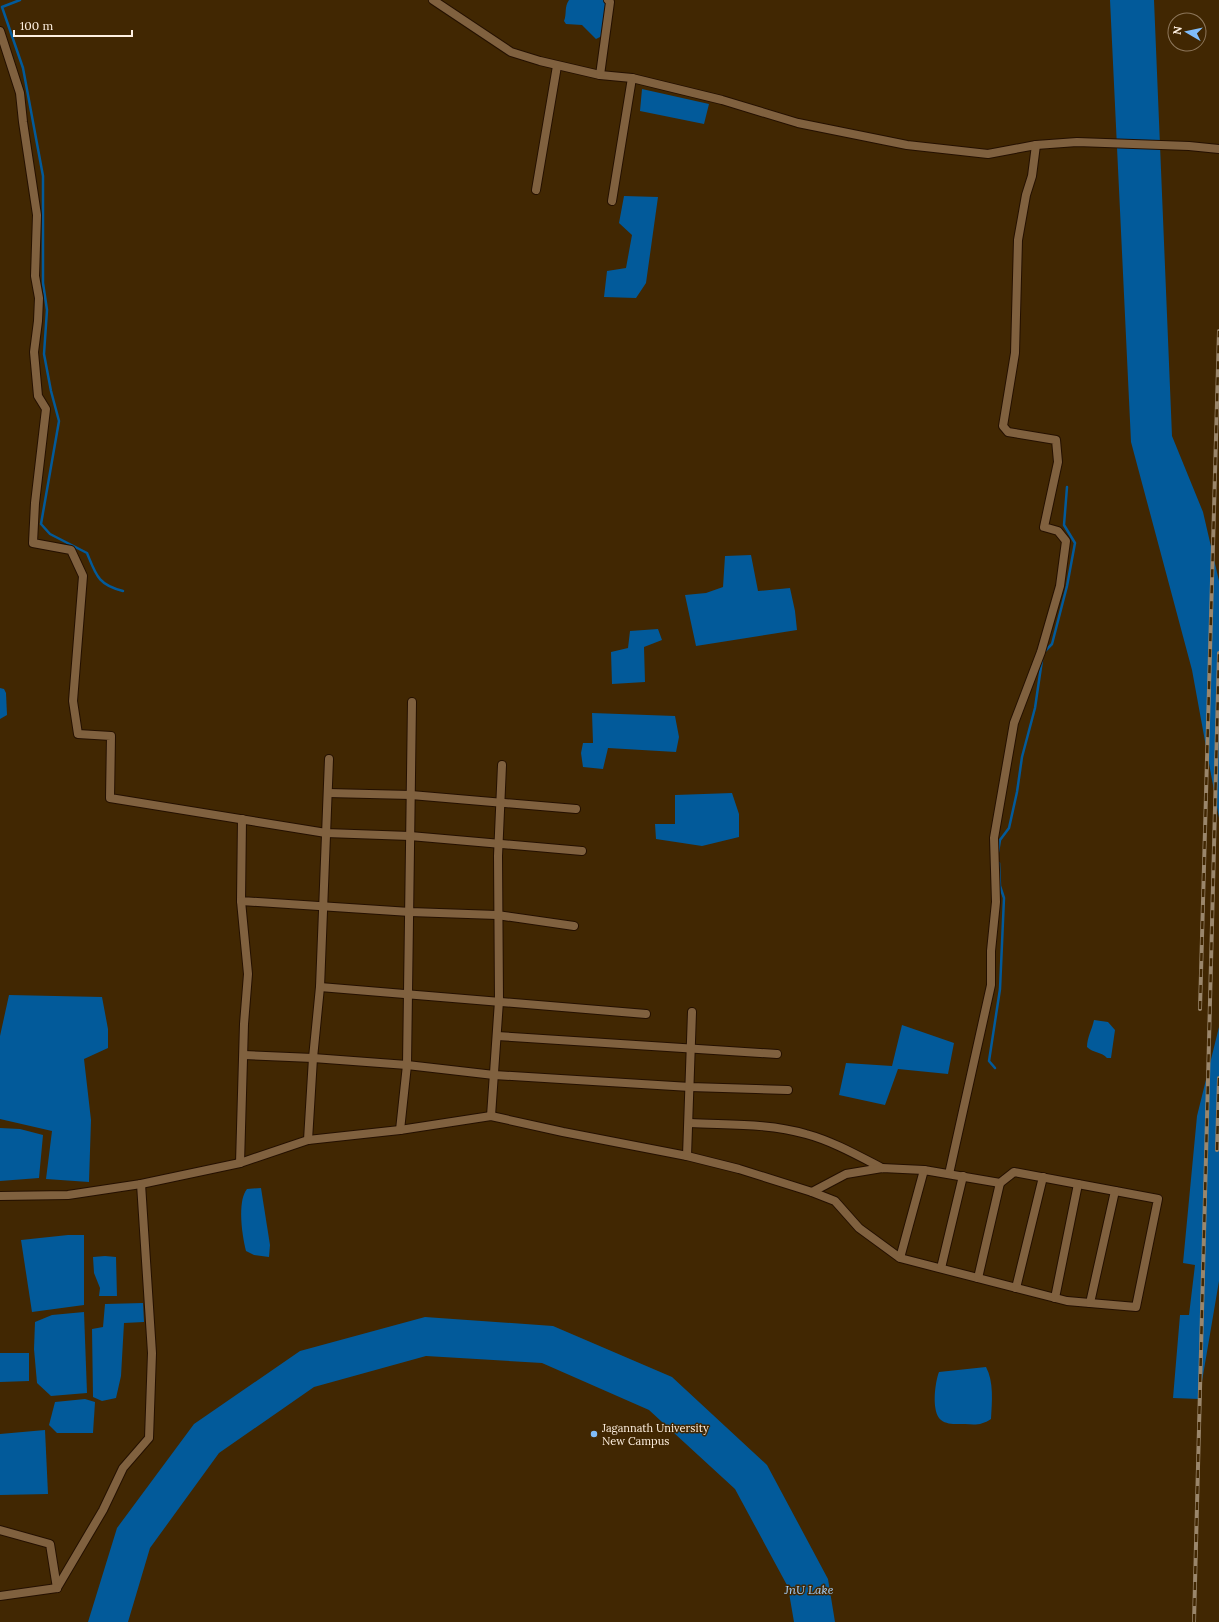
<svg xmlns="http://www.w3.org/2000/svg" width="1219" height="1622" font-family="Lora,serif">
<rect width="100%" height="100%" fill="#412702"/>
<g fill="#025a9a">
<path d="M 569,0 L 604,0 L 606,3 L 602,36 L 596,39 L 582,25 L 566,24 L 564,21 C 567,14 564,7 569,0 Z"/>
<polygon points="1110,0 1154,0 1172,436 1203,512 1219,581 1219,818 1192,670 1131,442"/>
<polygon points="642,89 709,104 704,124 640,111"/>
<polygon points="624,196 658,197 646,283 636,298 604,297 607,271 626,268 632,235 619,223"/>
<polygon points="751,555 758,591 790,588 795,611 797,630 696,646 685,595 706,593 723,587 725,556"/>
<polygon points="658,629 662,640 644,647 645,682 612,684 611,652 628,648 630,631"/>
<polygon points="0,688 4,689 6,693 7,715 0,719"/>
<polygon points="592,713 675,716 679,737 676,752 608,748 603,769 583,767 581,753 583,743 593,743"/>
<polygon points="732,793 739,814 739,837 702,846 656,839 655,824 675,824 675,795"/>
<polygon points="9,995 102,997 108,1029 108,1048 84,1059 91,1120 89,1182 46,1179 52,1131 0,1119 0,1036"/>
<path d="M 1094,1020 L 1108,1022 L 1115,1030 L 1111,1058 L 1107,1058 C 1102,1052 1093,1053 1087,1047 C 1087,1037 1092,1030 1094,1020 Z"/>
<polygon points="902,1025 954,1043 948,1074 898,1069 885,1105 839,1095 846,1063 892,1066"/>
<polygon points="1219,1027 1219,1281 1199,1399 1173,1398 1180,1315 1189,1315 1195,1265 1183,1263 1197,1116"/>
<polygon points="0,1128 20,1129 43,1135 39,1178 0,1181"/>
<path d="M 261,1188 L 270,1245 L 269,1257 L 254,1255 L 246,1251 C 242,1236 237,1201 247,1189 Z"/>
<polygon points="68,1235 84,1235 84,1305 32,1312 21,1240"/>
<polygon points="105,1256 116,1257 117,1296 99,1296 100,1288 94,1273 93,1257"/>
<polygon points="143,1303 144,1322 124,1323 121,1376 116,1398 102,1401 93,1397 92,1329 103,1327 105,1304"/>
<polygon points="84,1312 87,1393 51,1396 37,1383 34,1349 35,1322 52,1315"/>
<polygon points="425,1317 553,1326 672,1377 767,1465 828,1579 835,1622 794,1622 788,1587 735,1489 649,1410 542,1363 426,1356 314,1387 219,1453 150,1548 128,1622 88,1622 117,1528 194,1424 300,1351"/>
<polygon points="0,1353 29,1353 29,1381 0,1382"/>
<path d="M 986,1367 C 994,1382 992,1402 991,1419 C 982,1425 976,1425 965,1424 C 957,1424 947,1425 941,1420 C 931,1412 935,1382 939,1372 Z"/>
<polygon points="85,1399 95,1402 93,1433 57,1433 49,1425 55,1402"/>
<polygon points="45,1430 48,1494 0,1495 0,1434"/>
</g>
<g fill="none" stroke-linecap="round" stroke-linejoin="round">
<g stroke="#025a9a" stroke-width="2.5">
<path d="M 20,0 L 2,7 L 23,68 L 43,176 L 43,283 L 47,310 L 44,354 L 51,391 L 59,421 L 41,524 L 50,534 L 87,553 C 96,575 98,585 123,591"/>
<polyline points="1043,653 1052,644 1067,586 1075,543 1064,525 1067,487"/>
<polyline points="998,852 1000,840 1009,828 1017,792 1022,757 1035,708 1042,660"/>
<polyline points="995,1068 989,1061 1000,989 1004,898 1000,886 999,863"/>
</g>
<g stroke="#241000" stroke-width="10">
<g id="street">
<polyline points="433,0 511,52 540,61 600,75 632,78 722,100 798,123 907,145 988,154 1036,145 1077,142 1189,146 1219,149"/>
<polyline points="0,31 20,93 23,122 37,215 35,276 39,298 38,321 34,352 38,396 46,409 35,503 33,543 71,550 83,576 73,701 78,734 111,736 110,798 326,833 410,836 582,851"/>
<polyline points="600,75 610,2 608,0"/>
<polyline points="536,190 557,66"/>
<polyline points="612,201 632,78"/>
<polyline points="328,793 411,795 576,809"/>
<polyline points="242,819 241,901 410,912 497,915 574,926"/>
<polyline points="320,987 646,1014"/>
<polyline points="497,1036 777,1054"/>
<polyline points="244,1055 313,1058 407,1065 494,1075 690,1087 788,1090"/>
<polyline points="491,1116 499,1001 498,856 502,765"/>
<path d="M 690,1123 C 728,1125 769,1123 806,1134 C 832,1141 857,1155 882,1168"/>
<polyline points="400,1130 407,1065 412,702"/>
<polyline points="308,1140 313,1058 320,987 329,759"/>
<polyline points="687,1156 692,1012"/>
<polyline points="240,1163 244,1024 248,974 241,901"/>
<polyline points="949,1174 991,985 991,951 996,902 994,838 1014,723 1041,652 1060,586 1066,541 1058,531 1044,527 1058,462 1056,440 1008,432 1003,426 1015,353 1018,240 1026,195 1032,176 1036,145"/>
<polyline points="812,1192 835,1201 859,1228 900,1258 1067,1301 1136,1307 1158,1199 1014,1172 1000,1183 924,1170 900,1258"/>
<polyline points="0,1196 68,1195 141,1184 240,1163 308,1140 400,1130 491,1116 563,1132 687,1156 739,1169 812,1192 846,1174 882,1168 924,1170"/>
<polyline points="941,1268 963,1176"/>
<polyline points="978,1278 1000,1183"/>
<polyline points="1016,1288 1043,1177"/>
<polyline points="1055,1298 1078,1184"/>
<polyline points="1090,1303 1115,1191"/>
<polyline points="0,1530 50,1544 57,1588"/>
<polyline points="57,1588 103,1510 123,1468 149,1438 152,1353 141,1184"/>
<polyline points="0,1596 57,1588"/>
</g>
</g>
<use href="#street" stroke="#80613f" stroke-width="8"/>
<g stroke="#9a866b" stroke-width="4">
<g id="rail">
<polyline points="1200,1009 1219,331"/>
<polyline points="1217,1150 1219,1078"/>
<polyline points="1194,1622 1219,653"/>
</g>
</g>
<use href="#rail" stroke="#412702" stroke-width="2.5" stroke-dasharray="8" stroke-linecap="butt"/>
</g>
<circle fill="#80bdfa" stroke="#412702" stroke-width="1.5" cx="594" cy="1434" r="4"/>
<g text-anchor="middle" stroke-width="3" stroke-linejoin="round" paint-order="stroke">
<g font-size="11" fill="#fef0e1" stroke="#412702" text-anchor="start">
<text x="602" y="1432">Jagannath University<tspan x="602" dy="13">New Campus</tspan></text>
</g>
<g font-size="12" font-style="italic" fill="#a6d0fb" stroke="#412702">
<text x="809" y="1594">JnU Lake</text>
</g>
</g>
<g transform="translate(1187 32) rotate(279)"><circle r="19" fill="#412702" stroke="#8d775b"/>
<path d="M0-3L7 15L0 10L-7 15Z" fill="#80bdfa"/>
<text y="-6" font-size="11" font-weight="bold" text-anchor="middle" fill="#fef0e1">N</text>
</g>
<path d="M14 30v6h118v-6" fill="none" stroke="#fef0e1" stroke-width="2"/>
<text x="20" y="30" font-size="12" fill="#fef0e1" stroke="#412702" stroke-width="3" paint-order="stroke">100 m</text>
</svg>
